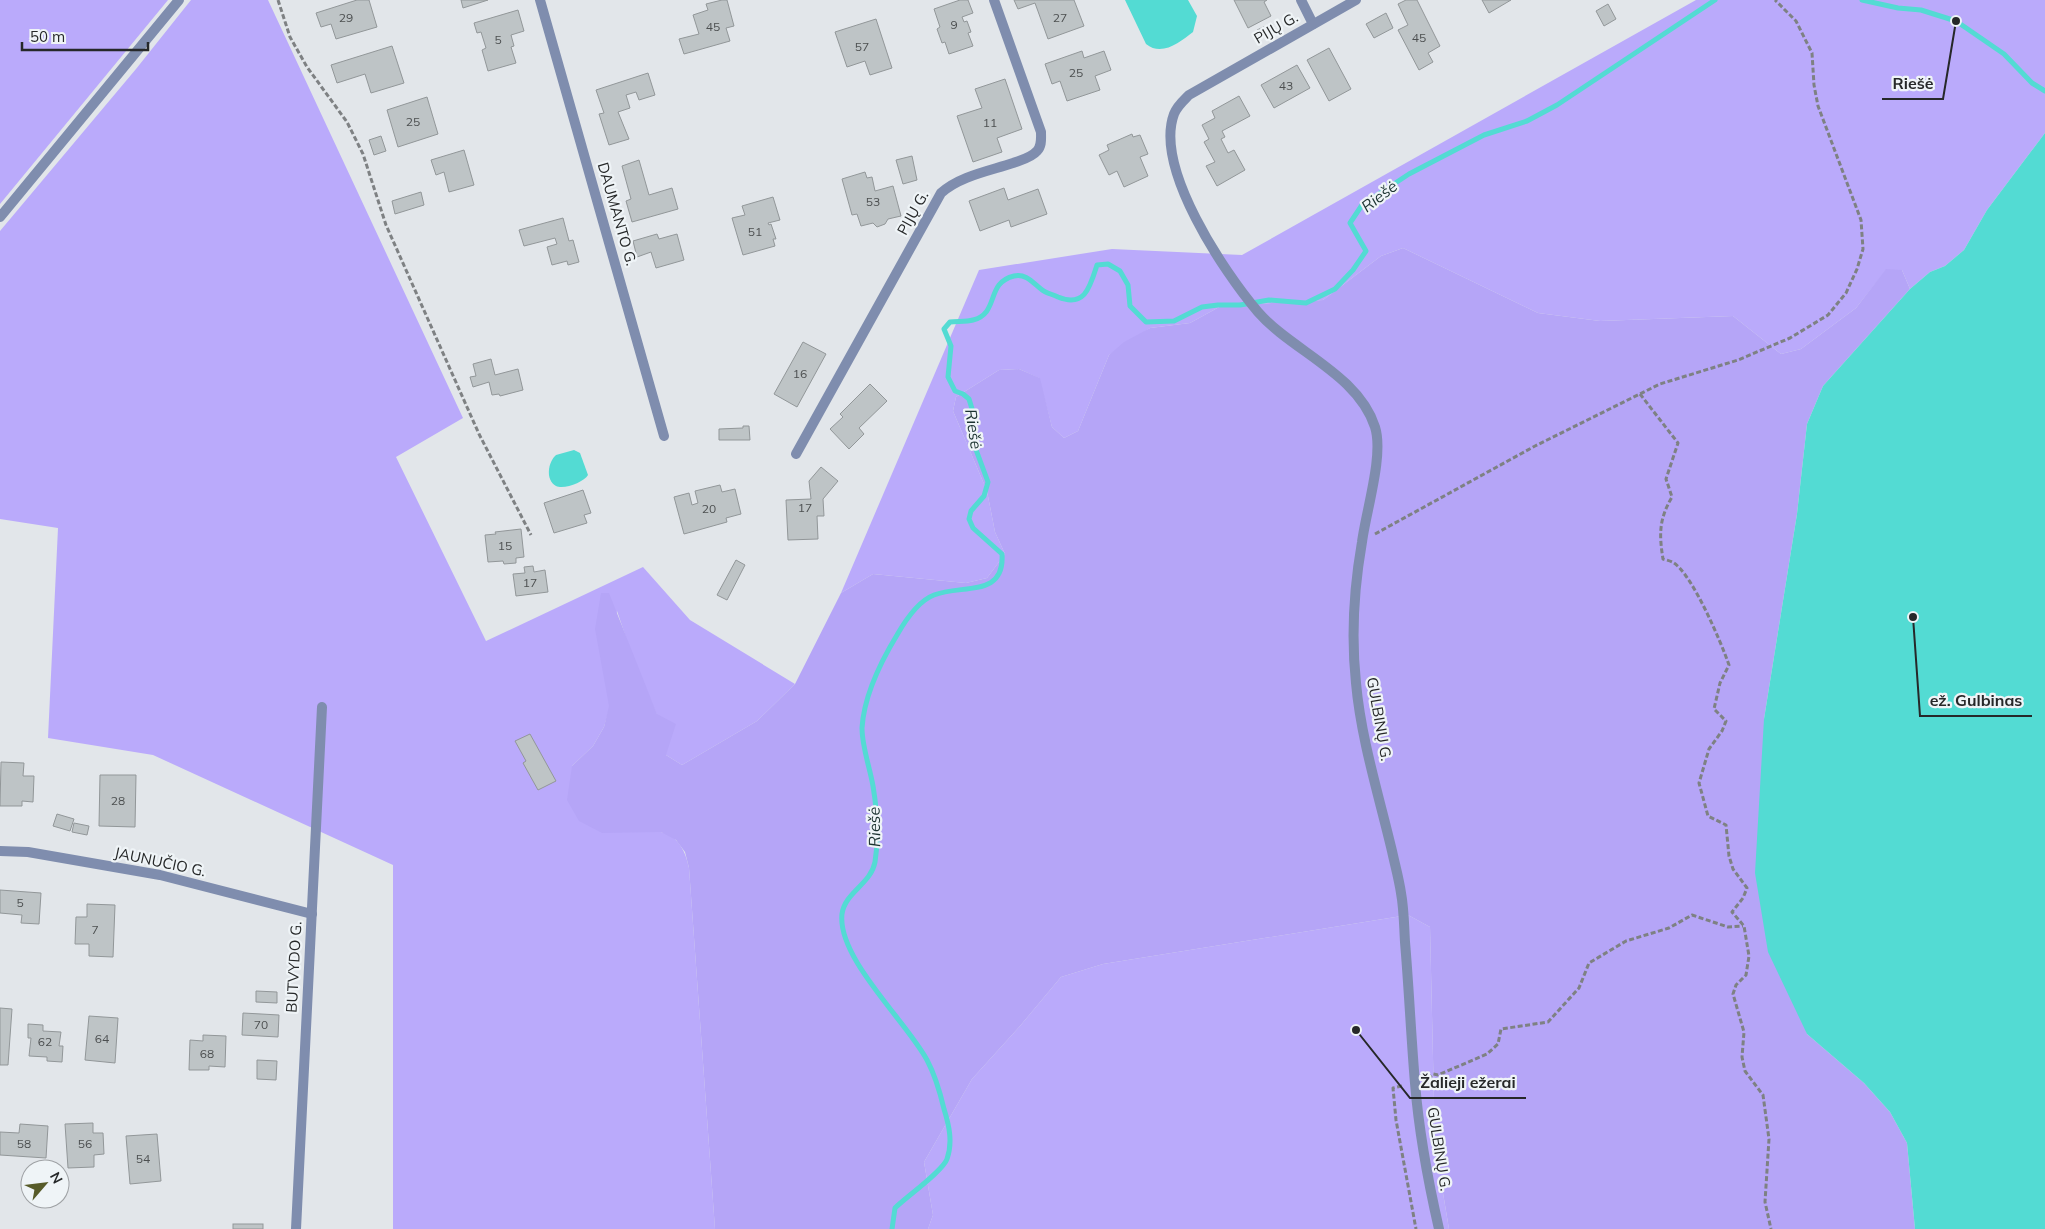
<svg xmlns="http://www.w3.org/2000/svg" width="2045" height="1229" font-family="Mulish,sans-serif">
<rect width="100%" height="100%" fill="#e2e6ea"/>
<g fill="#baaafb">
<polygon points="0,0 168,0 0,204"/>
<path d="M 191,0 L 268,0 L 463,418 L 396,457 L 486,641 L 643,567 L 690,620 L 795,684 L 757,721 L 682,765 L 666,755 L 657,715 L 632,655 L 617,611 L 604,674 L 610,706 L 604,727 L 593,746 L 572,766 L 636,832 C 644,832 653,830 661,832 C 679,836 686,853 689,868 L 715,1229 L 393,1229 L 393,865 L 153,755 L 48,738 L 58,528 L 0,519 L 0,231 L 136,69 Z"/>
<polygon points="1696,0 2045,0 2045,133 1987,210 1964,250 1945,266 1930,272 1910,289 1902,270 1886,270 1856,308 1801,349 1781,354 1733,316 1600,321 1538,313 1403,248 1381,256 1323,300 1221,306 1190,323 1150,328 1109,355 1078,431 1064,438 1052,427 1039,378 1019,369 999,370 956,397 953,411 987,491 995,532 1005,554 987,578 966,583 873,574 841,593 979,270 1112,249 1242,255"/>
<polygon points="1408,915 1430,927 1435,1145 1449,1229 928,1229 933,1215 924,1162 972,1079 1020,1026 1061,977 1103,964"/>
</g>
<polygon fill="#b5a5f7" points="1403,248 1538,313 1600,321 1733,316 1781,354 1801,349 1856,308 1886,269 1902,270 1910,289 1823,386 1807,424 1797,514 1764,719 1807,1034 1864,1083 1890,1112 1907,1143 1915,1229 1449,1229 1435,1145 1430,927 1408,915 1103,964 1061,977 1020,1026 972,1079 924,1162 933,1215 928,1229 715,1229 689,868 685,852 676,840 661,832 602,833 579,821 567,800 572,766 593,746 604,727 609,706 595,629 601,593 609,593 657,714 676,724 666,755 682,765 757,721 795,684 841,593 873,574 966,583 987,578 1005,554 995,532 987,491 953,411 956,397 999,370 1019,369 1040,378 1052,427 1064,438 1078,431 1109,355 1124,342 1150,328 1190,323 1221,306 1323,300 1381,256"/>
<g fill="#53dbd3">
<path d="M 1125,0 L 1188,0 L 1197,16 L 1193,32 C 1180,42 1162,57 1146,44 Z"/>
<polygon points="2045,133 2045,1229 1915,1229 1907,1143 1890,1112 1864,1083 1807,1034 1768,952 1755,873 1764,719 1797,514 1807,424 1823,386 1910,289 1930,272 1945,266 1964,250 1987,210"/>
<path d="M 574,450 L 580,453 L 588,475 C 584,482 564,490 556,486 C 545,480 548,462 556,455 Z"/>
</g>
<g fill="none" stroke-linecap="round" stroke-linejoin="round">
<g stroke="#53dbd3" stroke-width="5">
<polyline points="1862,0 1898,8 1921,10 1956,21 2004,54 2032,83 2045,91"/>
<path d="M 892,1229 L 895,1208 C 906,1197 943,1171 947,1159 C 953,1142 949,1125 944,1109 C 940,1092 935,1075 927,1060 C 907,1022 837,958 842,914 C 845,892 871,884 875,862 C 879,838 877,810 873,786 C 870,768 862,747 862,728 C 864,695 880,663 897,635 C 905,621 918,601 934,595 C 962,584 1005,598 1002,554 L 973,528 L 969,519 L 971,511 L 984,496 L 988,482 L 975,447 L 973,412 L 969,399 L 963,394 L 955,391 L 948,377 L 951,346 L 944,329 L 950,322 C 957,321 966,322 973,320 C 1000,313 985,283 1014,276 C 1026,273 1033,283 1041,289 C 1045,293 1052,294 1058,297 C 1085,308 1090,287 1097,265 L 1108,264 L 1120,271 L 1128,285 L 1130,306 L 1146,322 L 1174,321 L 1202,307 L 1218,305 L 1240,305 L 1269,300 L 1306,303 L 1335,289 L 1353,270 L 1366,251 L 1350,223 L 1362,205 L 1409,174 L 1484,135 L 1527,121 L 1557,105 L 1715,0"/>
</g>
</g>
<g fill="#bec4c6" stroke="#929799">
<polygon points="357,0 369,0 377,27 336,39 331,24 321,27 316,13"/>
<polygon points="461,0 488,0 463,8"/>
<polygon points="722,0 727,0 734,26 726,28 730,41 684,54 679,39 699,34 693,15 708,10 706,4"/>
<polygon points="960,0 968,0 973,13 962,17 964,22 967,21 971,32 968,33 973,46 949,54 945,42 942,43 937,29 940,27 934,9"/>
<polygon points="1014,0 1074,0 1084,26 1048,39 1035,3 1018,9"/>
<polygon points="1234,0 1267,0 1264,2 1271,16 1248,28"/>
<polygon points="1406,0 1417,0 1440,46 1428,53 1433,62 1419,70 1398,30 1408,25 1398,4"/>
<polygon points="1482,0 1511,0 1489,13"/>
<polygon points="1608,4 1616,19 1604,26 1596,11"/>
<polygon points="518,10 524,31 511,35 514,46 511,47 516,63 488,71 482,50 486,48 481,32 477,33 474,23"/>
<polygon points="1386,13 1393,28 1374,38 1366,24"/>
<polygon points="876,19 892,68 870,75 865,61 847,67 835,32"/>
<polygon points="1272,23 1275,29 1261,37 1257,30"/>
<polygon points="392,46 404,83 371,93 365,74 337,83 331,65"/>
<polygon points="1329,48 1351,89 1329,101 1307,60"/>
<polygon points="1082,51 1084,58 1104,51 1111,70 1095,76 1100,90 1067,101 1060,81 1052,84 1045,64"/>
<polygon points="1297,65 1310,88 1274,108 1261,85"/>
<polygon points="648,73 655,95 639,100 636,92 626,95 630,108 618,112 629,139 609,145 599,114 604,113 596,90"/>
<polygon points="1005,79 1022,129 997,138 1002,152 973,162 957,116 982,108 975,89"/>
<polygon points="1239,96 1250,116 1222,131 1225,137 1221,139 1228,153 1234,150 1245,170 1217,186 1206,166 1215,162 1204,142 1209,139 1202,125 1215,118 1212,111"/>
<polygon points="427,97 438,134 398,147 387,110"/>
<polygon points="1132,134 1133,137 1140,135 1148,154 1140,157 1148,176 1124,187 1117,171 1109,175 1099,155 1109,150 1107,145"/>
<polygon points="381,136 386,151 374,155 369,140"/>
<polygon points="464,150 474,185 449,192 444,172 436,175 431,160"/>
<polygon points="912,156 917,180 903,184 896,160"/>
<polygon points="639,160 649,195 672,188 678,209 632,222 626,201 631,199 622,166"/>
<polygon points="865,172 867,178 872,177 875,191 893,186 901,216 888,219 885,224 877,227 873,223 861,226 857,214 852,215 842,179"/>
<polygon points="1004,188 1008,200 1038,189 1047,214 1011,227 1009,220 980,231 969,201"/>
<polygon points="421,192 424,205 395,214 392,201"/>
<polygon points="773,197 780,220 768,223 769,225 771,224 776,239 773,239 775,246 743,255 732,218 745,215 742,206"/>
<polygon points="563,218 569,241 573,240 579,262 568,265 567,261 552,265 547,247 557,244 555,238 524,246 519,230"/>
<polygon points="657,234 659,239 677,234 684,260 656,268 651,252 637,257 633,241"/>
<polygon points="803,342 826,354 797,407 774,394"/>
<polygon points="491,359 495,375 518,369 523,390 500,396 499,394 492,395 489,382 473,387 470,377 476,376 473,364"/>
<polygon points="870,384 887,401 859,428 864,434 849,449 830,429 843,417 840,414"/>
<polygon points="743,426 749,426 750,440 719,440 719,429 743,428"/>
<polygon points="821,467 838,481 823,499 824,516 817,516 818,539 788,540 786,500 811,499 809,481"/>
<polygon points="720,485 722,492 735,489 741,514 726,518 727,522 684,534 674,497 689,493 692,505 698,503 695,491"/>
<polygon points="583,490 591,513 584,515 587,523 554,533 544,503"/>
<polygon points="521,529 524,557 516,558 516,563 504,564 503,561 488,562 485,535 496,534 495,532"/>
<polygon points="736,560 745,565 727,600 717,595"/>
<polygon points="533,566 534,572 545,570 548,592 516,596 513,574 525,573 524,567"/>
<polygon points="530,734 556,781 538,790 523,763 526,761 515,741"/>
<polygon points="1,762 24,763 23,776 34,776 33,802 22,801 22,806 0,806"/>
<polygon points="100,775 136,775 135,827 99,826"/>
<polygon points="57,814 74,819 70,831 53,826"/>
<polygon points="74,823 89,826 87,835 72,832"/>
<polygon points="0,890 41,893 39,924 21,923 22,915 0,913"/>
<polygon points="87,904 115,905 113,957 89,956 89,944 75,944 76,917 87,917"/>
<polygon points="256,991 277,992 277,1003 256,1002"/>
<polygon points="0,1008 12,1009 8,1065 0,1065"/>
<polygon points="243,1013 279,1015 278,1037 242,1035"/>
<polygon points="89,1016 118,1018 115,1063 85,1060"/>
<polygon points="28,1024 43,1025 43,1031 61,1032 59,1046 63,1046 62,1062 47,1061 47,1057 29,1056 31,1038 28,1038"/>
<polygon points="203,1035 226,1036 225,1067 209,1066 209,1070 189,1070 190,1040 203,1041"/>
<polygon points="257,1060 277,1061 276,1080 257,1079"/>
<polygon points="93,1123 93,1133 103,1133 104,1154 94,1155 94,1167 68,1168 65,1124"/>
<polygon points="20,1124 48,1126 46,1158 0,1155 0,1132 19,1133"/>
<polygon points="157,1134 161,1181 130,1184 126,1136"/>
<rect x="233" y="1224" width="30" height="5"/>
</g>
<g fill="none" stroke-linecap="round" stroke-linejoin="round">
<g stroke="#7e8183" stroke-width="3" stroke-dasharray="5 2.5" stroke-linecap="butt">
<polyline points="278,0 290,37 307,67 347,122 363,154 386,225 479,434 531,535"/>
<path d="M 1640,394 L 1678,443 L 1666,479 L 1672,497 C 1659,519 1659,534 1663,559 C 1666,560 1671,561 1674,563 C 1693,576 1721,642 1729,665 L 1720,683 L 1714,709 L 1726,721 L 1722,731 L 1709,749 L 1699,783 L 1708,816 L 1726,825 L 1729,856 L 1733,869 L 1747,888 L 1743,898 L 1732,912 L 1744,926 L 1749,956 L 1746,975 L 1736,985 L 1733,994 L 1744,1032 L 1742,1057 L 1745,1071 L 1763,1095 L 1769,1139 L 1765,1202 L 1771,1229"/>
<polyline points="1375,534 1535,446 1660,384 1738,360 1790,338 1828,315 1846,293 1857,269 1863,249 1861,220 1818,106 1814,85 1812,53 1796,21 1775,0"/>
<polyline points="1428,1079 1433,1074 1438,1075 1487,1054 1498,1044 1501,1029 1548,1022 1579,988 1589,963 1626,941 1669,928 1692,915 1728,927 1743,926"/>
<polyline points="1402,1086 1393,1088 1396,1120 1416,1229"/>
</g>
<g stroke="#7f8dae" stroke-width="10">
<polyline points="540,0 664,436"/>
<polyline points="1301,0 1313,24"/>
<path d="M 1356,0 L 1189,95 C 1183,101 1177,106 1174,114 C 1154,168 1224,272 1258,312 C 1292,351 1358,374 1375,427 C 1384,455 1366,511 1362,542 C 1354,588 1351,636 1356,683 C 1361,739 1379,796 1392,851 C 1395,865 1399,879 1401,893 C 1404,909 1404,926 1405,942 C 1409,989 1411,1036 1415,1083 C 1419,1133 1428,1181 1439,1229"/>
<polyline points="0,217 179,0"/>
<path d="M 796,454 L 941,193 C 960,176 989,171 1013,163 C 1021,160 1031,158 1037,151 C 1042,146 1041,139 1041,132 L 994,0"/>
<polyline points="0,851 28,852 160,875 312,914"/>
<polyline points="296,1229 322,707"/>
</g>
</g>
<g text-anchor="middle" stroke-width="4.5" stroke-linejoin="round" paint-order="stroke">
<g font-size="12" fill="#4c4f50">
<text x="346" y="22">29</text>
<text x="1060" y="22">27</text>
<text x="954" y="29">9</text>
<text x="713" y="31">45</text>
<text x="1419" y="42">45</text>
<text x="498" y="44">5</text>
<text x="862" y="51">57</text>
<text x="1076" y="77">25</text>
<text x="1286" y="90">43</text>
<text x="413" y="126">25</text>
<text x="990" y="127">11</text>
<text x="873" y="206">53</text>
<text x="755" y="236">51</text>
<text x="800" y="378">16</text>
<text x="805" y="512">17</text>
<text x="709" y="513">20</text>
<text x="505" y="550">15</text>
<text x="530" y="587">17</text>
<text x="118" y="805">28</text>
<text x="20" y="907">5</text>
<text x="95" y="934">7</text>
<text x="261" y="1029">70</text>
<text x="102" y="1043">64</text>
<text x="45" y="1046">62</text>
<text x="207" y="1058">68</text>
<text x="24" y="1148">58</text>
<text x="85" y="1148">56</text>
<text x="143" y="1163">54</text>
</g>
<g font-size="15" fill="#262829" stroke="#eff4f7">
<text transform="translate(1276 28) rotate(-30)" y="5">PIJŲ G.</text>
<text transform="translate(913 213) rotate(-61)" y="5">PIJŲ G.</text>
<text transform="translate(617 214) rotate(74)" y="5">DAUMANTO G.</text>
<text transform="translate(1379 719) rotate(80)" y="5">GULBINŲ G.</text>
<text transform="translate(160 862) rotate(12)" y="5">JAUNUČIO G.</text>
<text transform="translate(294 967) rotate(-87)" y="5">BUTVYDO G.</text>
<text transform="translate(1439 1149) rotate(81)" y="5">GULBINŲ G.</text>
</g>
<g font-size="16" font-style="italic" fill="#1b3230" stroke="#eff4f7">
<text transform="translate(1379 196) rotate(-38)" y="6">Riešė</text>
<text transform="translate(974 429) rotate(81)" y="6">Riešė</text>
<text transform="translate(874 827) rotate(-91)" y="6">Riešė</text>
</g>
</g>
<path fill="none" stroke="#262829" stroke-width="2" d="M1956 21L1943 99H1882M1913 617L1920 716H2032M1356 1030L1410 1098H1526"/>
<g fill="#262829" stroke="#eff4f7" stroke-width="2">
<circle cx="1956" cy="21" r="5"/>
<circle cx="1913" cy="617" r="5"/>
<circle cx="1356" cy="1030" r="5"/>
</g>
<g font-size="16" text-anchor="middle" font-weight="bold" fill="#262829" stroke="#eff4f7" stroke-width="4.5" stroke-linejoin="round" paint-order="stroke">
<text x="1913" y="89">Riešė</text>
<text x="1976" y="706">ež. Gulbinas</text>
<text x="1468" y="1088">Žalieji ežerai</text>
</g>
<g transform="translate(45 1184) rotate(62)"><circle r="24" fill="#eff4f7" stroke="#9fa2a5"/>
<path d="M0-4L9 19L0 12L-9 19Z" fill="#575b29"/>
<text y="-8" font-size="14" font-weight="bold" text-anchor="middle" fill="#262829">N</text>
</g>
<path d="M22 42v8h126v-8" fill="none" stroke="#262829" stroke-width="2.5"/>
<text x="30" y="42" font-size="15" fill="#262829" stroke="#eff4f7" stroke-width="4" paint-order="stroke">50 m</text>
</svg>
